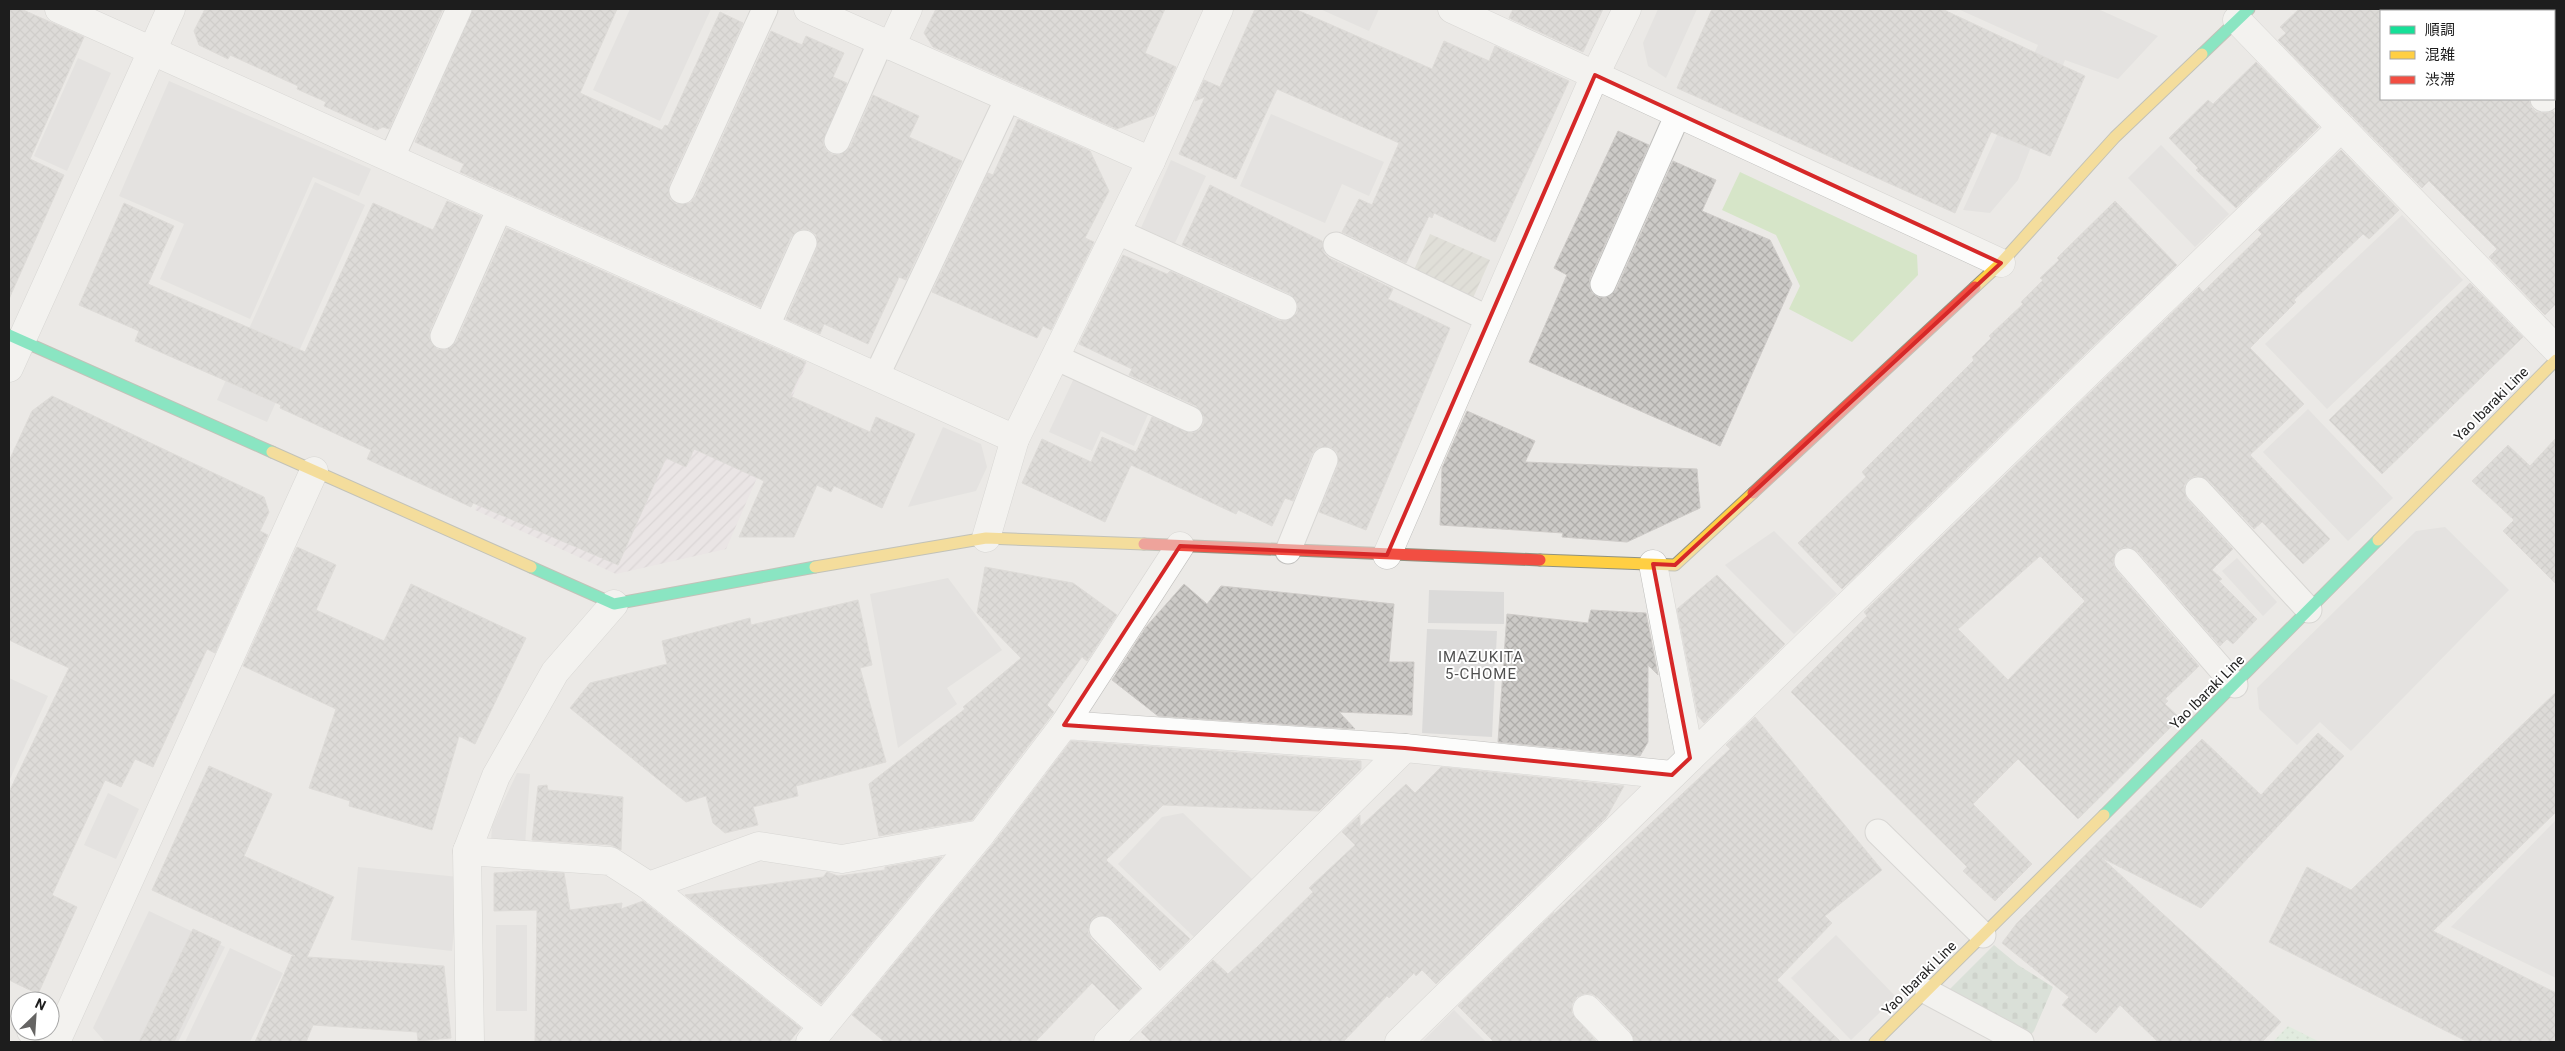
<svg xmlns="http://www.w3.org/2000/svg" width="2565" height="1051" font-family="Roboto,'Noto Sans JP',sans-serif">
<defs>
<pattern id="industrial-furrows" width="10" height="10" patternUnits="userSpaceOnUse" patternTransform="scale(1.25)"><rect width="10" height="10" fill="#e8dfe4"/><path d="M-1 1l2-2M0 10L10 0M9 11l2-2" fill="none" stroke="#c7bfc3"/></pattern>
<pattern id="construction-furrows" width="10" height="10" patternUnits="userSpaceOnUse" patternTransform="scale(1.25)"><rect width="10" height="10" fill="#d3d2c8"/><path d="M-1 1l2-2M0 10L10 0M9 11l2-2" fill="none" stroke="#b5b4ab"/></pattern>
<pattern id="cemetery-stones" width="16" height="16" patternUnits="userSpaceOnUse" patternTransform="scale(1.25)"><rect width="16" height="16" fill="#c6d4c7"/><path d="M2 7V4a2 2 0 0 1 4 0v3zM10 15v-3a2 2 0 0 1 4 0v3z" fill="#aab6aa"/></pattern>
<pattern id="park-dots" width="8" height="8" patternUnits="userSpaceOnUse" patternTransform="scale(1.25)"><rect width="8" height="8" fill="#d6eed7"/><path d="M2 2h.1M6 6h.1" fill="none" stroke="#b7ccb8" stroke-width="1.8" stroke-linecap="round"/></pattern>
<pattern id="building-cross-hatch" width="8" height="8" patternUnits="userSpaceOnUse" patternTransform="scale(1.25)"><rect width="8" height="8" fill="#cccac7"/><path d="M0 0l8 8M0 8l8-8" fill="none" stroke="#afadaa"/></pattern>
</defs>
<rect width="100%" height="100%" fill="#ebe9e6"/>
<polygon fill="url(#industrial-furrows)" points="589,269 807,363 726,549 616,574 475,510"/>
<polygon fill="url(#construction-furrows)" points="1430,234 1490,260 1473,298 1413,272"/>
<polygon fill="#d6e5c8" points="1740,172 1917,255 1918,275 1852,342 1789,309 1800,286 1776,235 1722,210"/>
<polygon fill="url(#cemetery-stones)" points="1994,945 2018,965 2053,987 2034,1031 2030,1036 1948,991"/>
<polygon fill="url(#park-dots)" points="2288,1026 2320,1042 2273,1042"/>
<g fill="#dbdad9">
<polygon points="630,9 711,9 660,121 593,90"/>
<polygon points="1320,9 1379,9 1369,31"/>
<polygon points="1658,9 1697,9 1666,78 1648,66 1643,43"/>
<polygon points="1958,9 2098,9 2158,36 2118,79 2065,60 2018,180 1990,213 1963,210 2038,45"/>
<polygon points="78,58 111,73 67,171 34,156"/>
<polygon points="169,81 371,169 359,196 313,177 250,319 160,279 184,224 119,196"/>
<polygon points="1271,114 1384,162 1369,196 1342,184 1325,223 1240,186"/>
<polygon points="2161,145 2229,214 2195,247 2128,178"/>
<polygon points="1171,160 1206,176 1175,243 1141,228"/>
<polygon points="315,182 365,205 267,422 217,400"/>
<polygon points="2402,215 2463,280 2327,409 2265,344"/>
<polygon points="1075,376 1150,410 1134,446 1101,431 1092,451 1049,432"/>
<polygon points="2308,409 2393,498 2348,541 2263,452"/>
<polygon points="943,427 981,444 987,467 976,491 908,507"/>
<polygon points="2445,527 2509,590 2351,751 2320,722 2297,745 2259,709 2257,688 2416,531"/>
<polygon points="1774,531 1837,594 1794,634 1725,565"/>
<polygon points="2237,558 2277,602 2263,616 2222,571"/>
<polygon points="948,578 1002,650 947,688 957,704 898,748 870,594"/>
<polygon points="1429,590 1504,592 1504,624 1428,623"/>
<polygon points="1427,629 1497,631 1492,737 1422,733"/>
<polygon points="9,678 48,696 9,781"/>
<polygon points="517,773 530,774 525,845 491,842 492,826"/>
<polygon points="108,793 139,809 116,859 84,845"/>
<polygon points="1183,813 1252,879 1195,938 1118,864 1162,817"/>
<polygon points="2556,820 2556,978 2451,927"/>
<polygon points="358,867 459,877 452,951 351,940"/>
<polygon points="149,911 225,947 178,1042 105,1042 93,1028"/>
<rect x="496" y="925" width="31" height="86"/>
<polygon points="1836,935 1896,997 1851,1040 1791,978"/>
<polygon points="230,948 283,973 250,1042 185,1042"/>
<polygon points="1454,1010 1486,1042 1424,1042 1423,1041"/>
</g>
<g fill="url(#building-cross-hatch)" stroke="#cecbc8" fill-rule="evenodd">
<polygon points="9,9 21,9 84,37 30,159 64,175 9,299"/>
<polygon points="205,9 443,9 389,129 383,127 377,130 324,106 326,102 297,89 298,86 230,55 228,59 199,45 194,31"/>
<polygon points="473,9 617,9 580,93 662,130 665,125 668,126 720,12 743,23 669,185 670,199 676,204 690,203 695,197 771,31 802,45 806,36 844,53 833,77 847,83 823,142 825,149 831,154 839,155 850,147 873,95 919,116 909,137 962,161 906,280 899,277 868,344 824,324 820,334 786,319 817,248 816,235 809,230 802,229 791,237 760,307 460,172 464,164 415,142"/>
<polygon points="936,9 1165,9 1145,53 1176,67 1154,115 1117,129 933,47 924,33"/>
<polygon points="1255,9 1295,9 1432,69 1444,41 1489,61 1495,46 1569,81 1495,242 1434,213 1432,218 1429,216 1406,263 1342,232 1359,199 1372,205 1399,143 1277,89 1236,179 1179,154 1205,97 1195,101 1204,80 1220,87"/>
<polygon points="1513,9 1603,9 1583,52 1509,18"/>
<polygon points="1712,9 1942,9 2085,76 2050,156 1991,132 1955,213 1677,88"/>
<polygon points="2299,9 2381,9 2381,99 2529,99 2531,107 2536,112 2546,113 2553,111 2556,115 2556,304 2545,315 2489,257 2497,249 2429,181 2422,188 2278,40 2286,33 2280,27"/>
<polygon points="2256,62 2319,127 2236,208 2196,170 2198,168 2169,138 2208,100 2213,104"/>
<polygon points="1018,119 1090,151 1109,191 1085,238 1094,242 1051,330 1043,326 1037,338 932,292 988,173 993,175"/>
<polygon points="1618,131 1649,145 1590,278 1589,286 1592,293 1598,297 1605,298 1616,290 1673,161 1716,180 1702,211 1770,240 1792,284 1720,446 1529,362 1567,275 1554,268"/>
<path d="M 2341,150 L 2399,210 L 2369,239 L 2363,234 L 2294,300 L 2296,302 L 2250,348 L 2304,404 L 2250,455 L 2330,539 L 2303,564 L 2262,522 L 2254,529 L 2208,480 L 2195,476 L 2188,480 L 2184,486 L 2187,499 L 2233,549 L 2212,570 L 2222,579 L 2219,581 L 2257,619 L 2233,644 L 2227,639 L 2220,646 L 2138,552 L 2125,547 L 2117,551 L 2113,563 L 2116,570 L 2199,666 L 2165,699 L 2168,701 L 2165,704 L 2180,718 L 2078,819 L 2018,759 L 1973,804 L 2032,864 L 1995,901 L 1963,871 L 1967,867 L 1791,692 L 1867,616 L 1864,612 L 2199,287 L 2203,292 L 2262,234 L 2258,230 ZM 2040,556 L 2085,601 L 2008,680 L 1958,629 Z"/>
<polygon points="1210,185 1322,241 1324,253 1329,258 1393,289 1388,299 1450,328 1366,530 1319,512 1338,465 1337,452 1330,447 1317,448 1312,454 1293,501 1285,498 1272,526 1238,510 1236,514 1131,465 1105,522 1022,483 1042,439 1091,462 1102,437 1136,452 1152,417 1191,433 1199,430 1203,425 1204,417 1196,406 1129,375 1132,369 1079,344 1123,255 1167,274 1170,271 1278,320 1286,321 1297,313 1298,305 1290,294 1182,245"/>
<polygon points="447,201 481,216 430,330 429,338 437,349 445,350 456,342 507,228 806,362 790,396 870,432 876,417 915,434 882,508 834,486 831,492 817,485 794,537 739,537 764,481 694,449 686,467 666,458 618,565 473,503 471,507 367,459 371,450 280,408 281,405 135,341 139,331 79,305 124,203 174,226 148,284 305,352 373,203 433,230"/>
<polygon points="2115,201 2177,265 1842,589 1798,543 1866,477 1862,472 1974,360 1972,357 1991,338 1989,336 2023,304 2021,302 2043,280 2040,278 2059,260 2057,258"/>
<polygon points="2470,283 2523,337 2382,474 2329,420"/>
<polygon points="52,396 264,497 269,512 260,531 268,535 215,653 207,649 153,767 135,759 121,787 105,780 52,895 77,907 38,994 9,980 9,792 69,668 9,640 9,461 32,411"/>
<polygon points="1467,411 1535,441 1525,462 1697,469 1700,508 1627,542 1562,537 1563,533 1440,525 1442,468"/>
<polygon points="2556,438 2556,584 2503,531 2514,520 2472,481 2508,445 2530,466"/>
<polygon points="297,547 336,565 316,610 384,641 411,584 526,638 475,744 459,736 432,830 349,806 350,801 309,788 336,709 243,666"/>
<polygon points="985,567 1073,583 1117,615 1087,661 1082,657 1047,705 1054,712 1051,716 972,820 879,836 869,784 965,709 963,707 1021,658 977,613"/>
<polygon points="1717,575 1785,644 1704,723 1698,716 1677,609"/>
<polygon points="1184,584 1207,604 1221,586 1394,604 1389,662 1414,662 1412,715 1339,712 1355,729 1158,716 1112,680 1146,627"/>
<polygon points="858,600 872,665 860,668 886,762 796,786 798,796 753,807 758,825 725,833 713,823 706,796 686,802 570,708 590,683 667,664 662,641 750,618 751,625"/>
<polygon points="1591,610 1646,613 1658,675 1648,665 1648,742 1640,756 1498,742 1507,614 1588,623"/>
<polygon points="2556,692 2556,812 2433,931 2556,993 2556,1042 2468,1042 2269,942 2307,867 2351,890"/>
<polygon points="1755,717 1882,870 1825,916 1832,923 1777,980 1841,1042 1634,1042 1630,1031 1598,998 1592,994 1584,994 1577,997 1572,1004 1572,1013 1597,1042 1494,1042 1458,1006 1554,912 1553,915 1730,749 1726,745"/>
<polygon points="2318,733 2344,756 2201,908 2102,858 2281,1022 2262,1042 2158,1042 2120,1005 2096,1033 2062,1005 2069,997 2002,943 2017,923 2202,739 2261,795"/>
<polygon points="1071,741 1361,761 1361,769 1319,811 1163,805 1106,860 1190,939 1160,968 1112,919 1099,915 1092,919 1088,932 1091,939 1140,989 1119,1010 1092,983 1035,1042 885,1042 852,1015 993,844"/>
<polygon points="209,766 272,794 244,856 334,897 307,957 444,966 451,1038 418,1041 417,1032 313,1025 306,1042 255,1042 292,956 295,956 152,890"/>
<polygon points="1441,767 1624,786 1606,818 1436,984 1422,970 1416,976 1414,973 1389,998 1387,996 1343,1042 1151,1042 1141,1032 1213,960 1228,974 1257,947 1313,892 1309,888 1355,845 1342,832 1360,815 1360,827 1406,784 1415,793"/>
<polygon points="547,785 548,790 623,797 621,850 611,845 532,840 538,786"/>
<polygon points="942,857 821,1004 685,895 823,877 827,872 838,876 885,870 885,867"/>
<polygon points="529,871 564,873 570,910 622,903 621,909 643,901 801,1028 789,1042 535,1042 537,910 494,911 494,873"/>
<polygon points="193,929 221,942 174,1042 139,1042"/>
</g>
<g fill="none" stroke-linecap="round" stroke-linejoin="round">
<g stroke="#c1c0be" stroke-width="27">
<g id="lane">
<polyline points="2457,9 2460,11"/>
<polyline points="2543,99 2546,99"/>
<polyline points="837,141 881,41"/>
<polyline points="391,159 459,9"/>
<polyline points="682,191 765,9"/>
<polyline points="1116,231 1284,307"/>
<polyline points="1336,245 1489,319"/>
<polyline points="1603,284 1678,114"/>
<polyline points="766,328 804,243"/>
<polyline points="443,336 500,208"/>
<polyline points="1055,357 1190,419"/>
<polyline points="876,377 1008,98"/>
<polyline points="2198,490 2309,610"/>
<polyline points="1288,551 1325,460"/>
<polyline points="2127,561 2235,685"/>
<polyline points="1878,832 1983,935"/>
<polyline points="1102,929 1161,990"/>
<polyline points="1928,992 2021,1042"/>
</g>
</g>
<g stroke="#c1c0be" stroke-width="29">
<g id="street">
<polyline points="59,9 1015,439 1151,161 1219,9"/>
<polyline points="808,9 1151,161"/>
<polyline points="1452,9 2001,263"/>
<polyline points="2237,20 2556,349"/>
<polyline points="891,46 908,9"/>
<polyline points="9,368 171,9"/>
<polyline points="986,538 1015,439"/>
<polyline points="1387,555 1595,75 1627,9"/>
<polyline points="1064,725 1180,546"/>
<polyline points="1690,758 2341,128"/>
<polyline points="467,851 610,861 649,886 759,846 842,859 981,834 1064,725 1405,748 1672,775"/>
<polyline points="649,886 823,1026"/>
<polyline points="1587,1009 1619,1042"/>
<polyline points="31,1031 57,1042"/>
<polyline points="56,1042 314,471"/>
<polyline points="470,1042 467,851 496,776 555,672 614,604"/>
<polyline points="810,1042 981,834"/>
<polyline points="1108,1042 1405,748"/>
<polyline points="1399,1042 1690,758 1653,564"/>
</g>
</g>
<g stroke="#909280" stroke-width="13">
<g id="fast">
<polyline points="2202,54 2249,9"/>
<polyline points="9,335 272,452"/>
<polyline points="531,567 614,604 815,567"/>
<polyline points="2104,815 2378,540"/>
</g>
</g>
<g stroke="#909280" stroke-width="13">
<g id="slow">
<polyline points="1975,287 2001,263 2115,137 2202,54"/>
<polyline points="272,452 531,567"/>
<polyline points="2378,540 2556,360"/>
<polyline points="1540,560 1675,565 1753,493"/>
<polyline points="815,567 986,538 1144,544"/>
<polyline points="1875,1042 2104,815"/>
</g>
</g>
<g stroke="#909280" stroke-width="13">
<g id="jam">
<polyline points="1753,493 1975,287"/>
<polyline points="1144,544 1540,560"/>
</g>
</g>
<use href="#lane" stroke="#fcfcfb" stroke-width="25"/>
<use href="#street" stroke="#fcfcfb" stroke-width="28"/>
<use href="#fast" stroke="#16e098" stroke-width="11"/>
<use href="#slow" stroke="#ffcf43" stroke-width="11"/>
<use href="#jam" stroke="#f24e42" stroke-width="11"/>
</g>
<path d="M0 0H2565V1051H0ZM 1595,75 L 2001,263 L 1675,565 L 1653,564 L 1690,758 L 1672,775 L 1405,748 L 1064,725 L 1180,546 L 1387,555 Z" fill="#ebe9e6" fill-opacity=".55" fill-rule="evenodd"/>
<path fill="none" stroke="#d62828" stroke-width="4" stroke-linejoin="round" d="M 1595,75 L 2001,263 L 1675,565 L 1653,564 L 1690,758 L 1672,775 L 1405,748 L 1064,725 L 1180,546 L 1387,555 Z"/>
<g text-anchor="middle" stroke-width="4" stroke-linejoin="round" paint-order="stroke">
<g font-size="14" fill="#1d1d1d" stroke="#fff">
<text transform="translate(2491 404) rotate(-45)" y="5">Yao Ibaraki Line</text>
<text transform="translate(2207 692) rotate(-45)" y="5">Yao Ibaraki Line</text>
<text transform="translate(1919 978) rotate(-45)" y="5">Yao Ibaraki Line</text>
</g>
<g font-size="15" letter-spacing="1" fill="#505050" stroke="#fff">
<text x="1481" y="662">IMAZUKITA<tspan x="1481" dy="17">5-CHOME</tspan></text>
</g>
</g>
<rect width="2565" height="1051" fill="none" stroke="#1d1d1d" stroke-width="20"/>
<rect x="2380" y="10" width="175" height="90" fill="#ffffff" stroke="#a5a5a5"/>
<rect x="2390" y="26" width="25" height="8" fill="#16e098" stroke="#a5a5a5"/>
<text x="2425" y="35" font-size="15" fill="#1d1d1d">順調</text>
<rect x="2390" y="51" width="25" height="8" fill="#ffcf43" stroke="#a5a5a5"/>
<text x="2425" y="60" font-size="15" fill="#1d1d1d">混雑</text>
<rect x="2390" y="76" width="25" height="8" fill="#f24e42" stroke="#a5a5a5"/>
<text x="2425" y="85" font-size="15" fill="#1d1d1d">渋滞</text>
<g transform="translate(35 1016) rotate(25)"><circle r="24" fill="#ffffff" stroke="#a5a5a5"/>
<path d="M0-4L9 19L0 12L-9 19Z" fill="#656463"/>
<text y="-8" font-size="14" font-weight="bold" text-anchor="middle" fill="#1d1d1d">N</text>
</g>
</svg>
